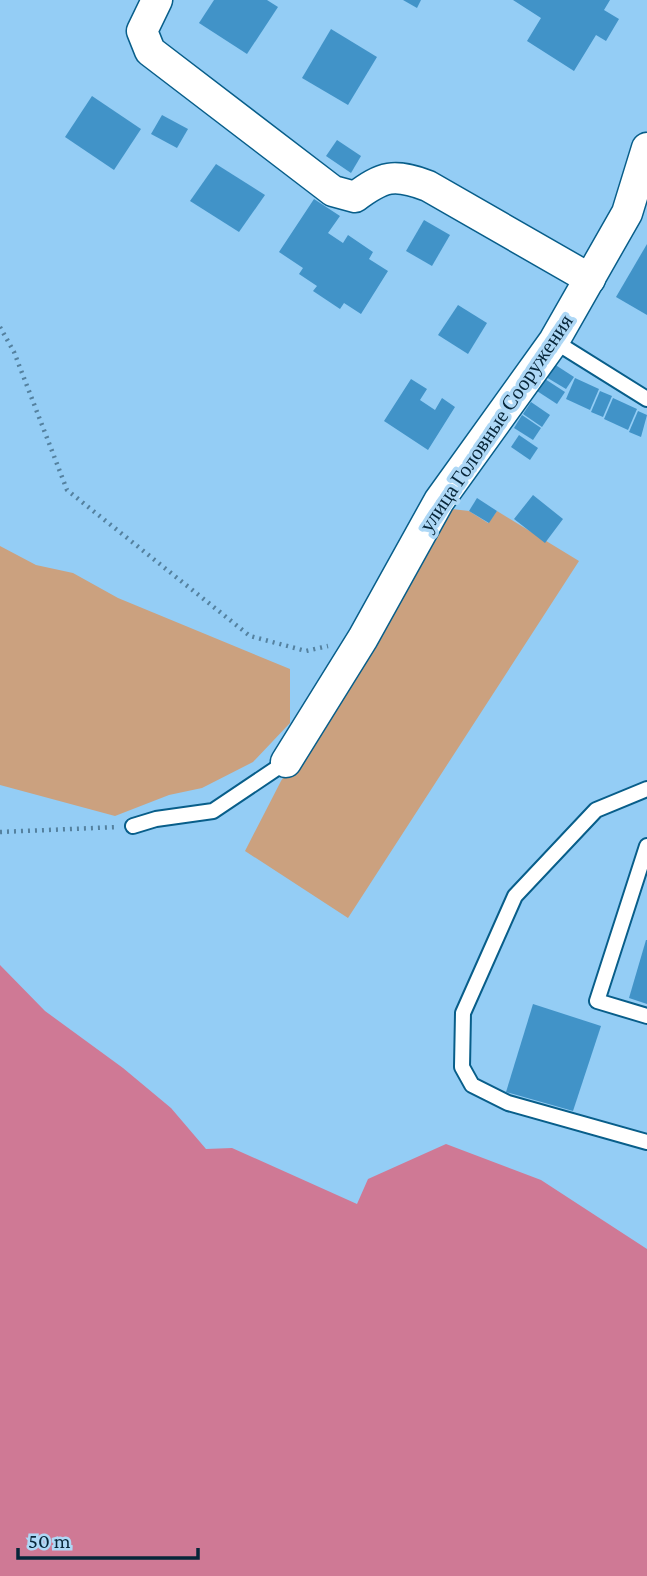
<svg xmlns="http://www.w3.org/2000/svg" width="647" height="1576" font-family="'Crimson Pro',serif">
<rect width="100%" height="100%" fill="#94cdf5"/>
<g fill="#cba17f">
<polygon points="452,509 469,511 488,523 497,511 579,561 348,918 245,851 281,781 372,643"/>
<polygon points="0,546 36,565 73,573 118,598 290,669 290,723 253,762 202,788 169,795 115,816 0,785"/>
</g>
<polygon fill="#cf7995" points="0,965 45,1011 123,1068 171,1108 206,1149 232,1148 357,1204 368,1179 446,1144 541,1180 647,1249 647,1576 0,1576"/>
<g fill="#4193c8">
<polygon points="214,0 267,0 278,7 247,54 199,23"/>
<polygon points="403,0 421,0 417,8"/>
<polygon points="513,0 610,0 604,10 619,19 606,41 596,35 574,71 527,41 541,18"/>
<polygon points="331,29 377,57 348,105 302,78"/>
<polygon points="92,96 141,129 114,170 65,137"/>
<polygon points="162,115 188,129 177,148 151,134"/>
<polygon points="337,140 361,156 351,173 326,156"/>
<polygon points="216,164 265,195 239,232 190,201"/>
<polygon points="314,199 340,216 328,233 343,243 348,235 373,252 369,259 388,271 361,314 344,303 340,309 313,291 317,286 299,274 303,268 279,252"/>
<polygon points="424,220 450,235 432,266 406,251"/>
<polygon points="647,244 647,315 616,297"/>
<polygon points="458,305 487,323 468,354 438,335"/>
<polygon points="554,364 574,377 566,389 546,377"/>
<polygon points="575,378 599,389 590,410 566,399"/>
<polygon points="411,379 427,389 420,400 435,410 442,398 455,407 428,450 384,421"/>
<polygon points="545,379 565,392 557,404 537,391"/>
<polygon points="600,391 612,396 603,417 591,412"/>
<polygon points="613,398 637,409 628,430 604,419"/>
<polygon points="531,402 550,415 542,427 523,414"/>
<polygon points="638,411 647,415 641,437 629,432"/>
<polygon points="522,415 541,428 533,440 514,428"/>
<polygon points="519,435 538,448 530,460 511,447"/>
<polygon points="533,495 563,519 545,543 514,519"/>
<polygon points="477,498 497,511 489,523 469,511"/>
<polygon points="646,940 647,940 647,1004 629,998"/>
<polygon points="533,1004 601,1026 573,1111 506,1092"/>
</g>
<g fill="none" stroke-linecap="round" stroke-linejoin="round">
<g stroke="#085e8a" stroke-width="18">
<g id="service">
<polyline points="554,341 647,399"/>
<polyline points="647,789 596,810 515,896 463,1013 462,1067 472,1085 508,1103 647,1142"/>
<polyline points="133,826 156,819 213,811 286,762"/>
<polyline points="647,846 597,1001 647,1016"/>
</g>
</g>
<g stroke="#085e8a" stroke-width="33">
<g id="minor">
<path d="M 157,0 L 142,31 L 150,51 L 333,191 L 355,197 C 383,176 394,173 428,186 L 590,279"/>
<polyline points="286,762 363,638 439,501 554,341 627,213 647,148"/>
</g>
</g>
<g stroke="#54819f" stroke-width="4.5" stroke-dasharray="2 5" stroke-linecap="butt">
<polyline points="0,327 14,352 67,490 250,636 306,651 328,646"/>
<polyline points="0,832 118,827"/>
</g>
<use href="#service" stroke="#fff" stroke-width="14"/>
<use href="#minor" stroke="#fff" stroke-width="30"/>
</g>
<g text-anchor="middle" stroke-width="7" stroke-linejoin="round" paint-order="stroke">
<g font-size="21" fill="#072639" stroke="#aed8f6">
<text transform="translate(496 423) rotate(-56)" y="7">улица Головные Сооружения</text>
</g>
</g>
<path d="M18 1548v10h180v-10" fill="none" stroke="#072639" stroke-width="3.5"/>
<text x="28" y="1548" font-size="21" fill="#072639" stroke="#aed8f6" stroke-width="5" paint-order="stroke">50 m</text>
</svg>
